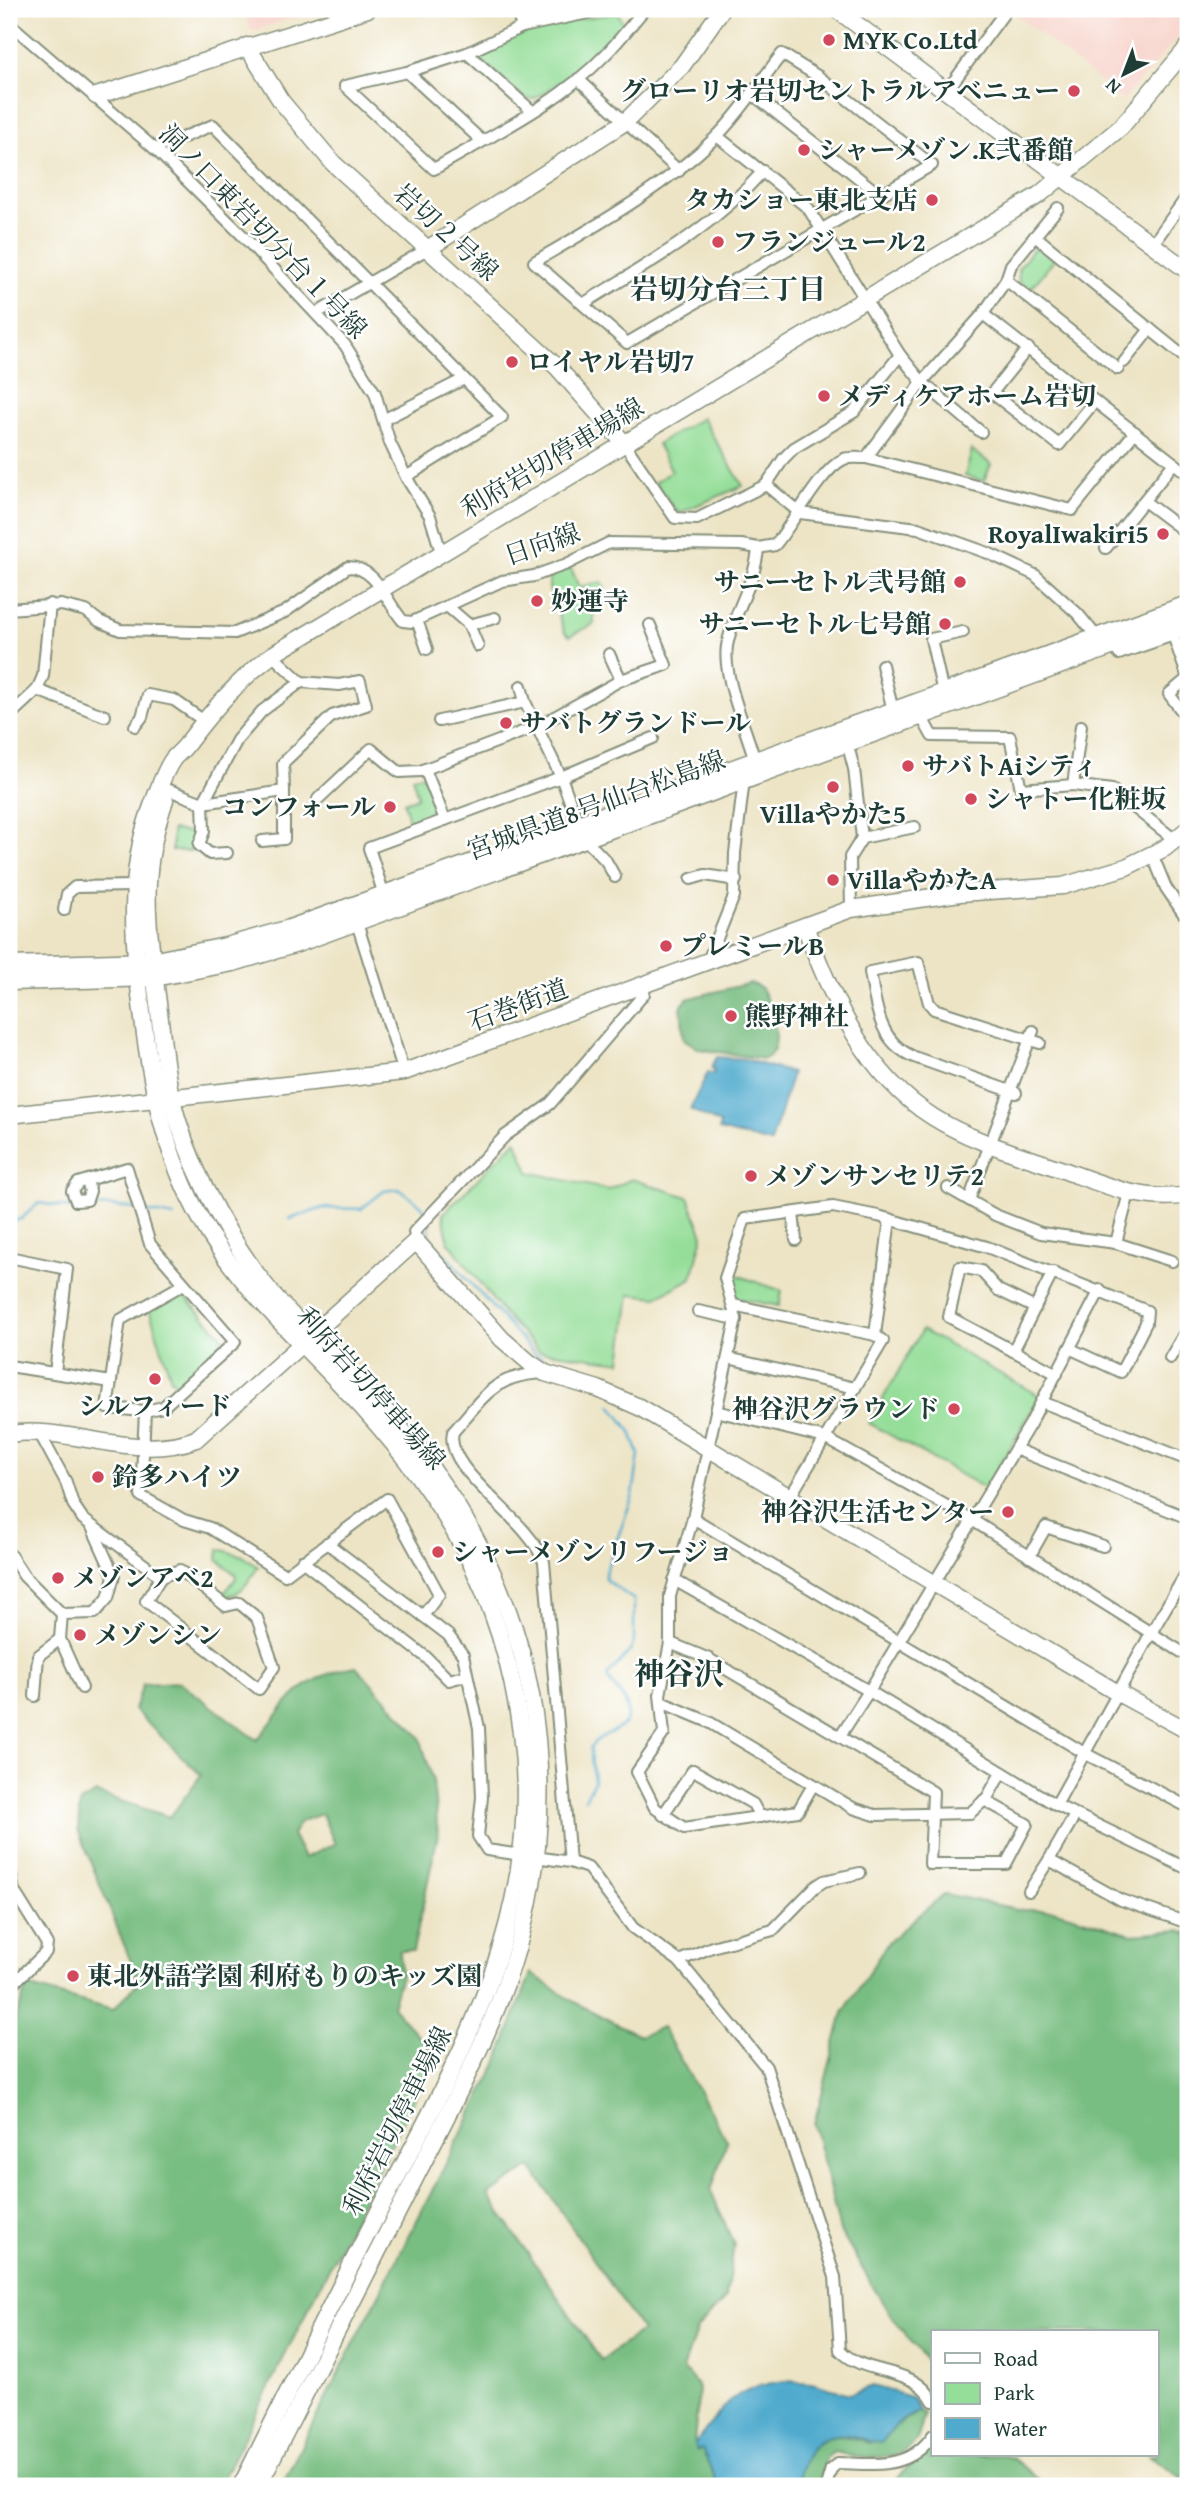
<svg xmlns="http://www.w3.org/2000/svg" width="1197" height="2495" font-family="'Gentium Book Plus','Noto Serif JP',serif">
<rect width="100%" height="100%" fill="#fff"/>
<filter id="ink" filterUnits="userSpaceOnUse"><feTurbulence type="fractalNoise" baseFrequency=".0143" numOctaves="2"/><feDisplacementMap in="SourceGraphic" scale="14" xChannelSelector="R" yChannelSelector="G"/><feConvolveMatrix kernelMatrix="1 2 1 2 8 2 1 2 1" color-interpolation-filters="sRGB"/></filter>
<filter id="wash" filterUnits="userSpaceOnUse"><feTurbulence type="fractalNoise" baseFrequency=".00686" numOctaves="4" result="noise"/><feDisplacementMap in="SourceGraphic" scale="28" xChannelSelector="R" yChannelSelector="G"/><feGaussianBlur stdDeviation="1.57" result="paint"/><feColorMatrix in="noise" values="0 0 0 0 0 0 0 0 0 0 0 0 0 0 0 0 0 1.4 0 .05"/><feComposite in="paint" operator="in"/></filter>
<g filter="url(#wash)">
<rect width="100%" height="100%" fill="#ede4c5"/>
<g fill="#f7d1c8">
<polygon points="244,9 322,9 251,31"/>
<polygon points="1015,9 1188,9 1188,25 1123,100 1013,12"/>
</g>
<g fill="#95de99" stroke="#5a8e66" stroke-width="2">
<polygon points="618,13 625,27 596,59 534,99 525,99 477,56 481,48 560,22"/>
<polygon points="1037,245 1055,259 1029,291 1019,282 1018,269"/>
<polygon points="702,418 743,486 681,512 676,511 655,482 672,471 657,444"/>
<polygon points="972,450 991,464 984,481 965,476"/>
<polygon points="571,568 579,587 602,582 609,601 593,608 594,624 570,636 565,633 549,589 549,576"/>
<polygon points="423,775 438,812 409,821 404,802 418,797 412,777"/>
<polygon points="172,830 199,834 196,851 172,851"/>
<polygon points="1188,837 1188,883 1178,844"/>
<polygon points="516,1140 529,1172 608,1190 632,1179 688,1197 703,1235 692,1278 657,1297 630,1294 621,1362 539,1351 503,1313 448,1241 443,1214"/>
<polygon points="734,1274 782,1291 779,1306 736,1298 732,1284"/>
<polygon points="179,1290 223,1337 222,1346 178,1387 171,1379 149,1309"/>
<polygon points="922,1330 1040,1396 986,1489 869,1423"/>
<path d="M 219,1549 L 243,1556 L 258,1567 C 250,1579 240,1599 223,1595 L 236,1578 L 235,1574 L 218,1560 Z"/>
</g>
<g fill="#78bd81" stroke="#4c7d5a" stroke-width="2" fill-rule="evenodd">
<path d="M 750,983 L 760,987 C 771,1003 787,1049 764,1059 L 699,1049 L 684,1039 L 681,1007 L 687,999 Z"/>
<path d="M 356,1666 L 420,1737 L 433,1781 L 438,1834 L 413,1951 L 400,1951 L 401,1975 L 392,2006 L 436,2056 L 219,2486 L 9,2486 L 9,2037 L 27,1986 L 113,2010 L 139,1982 L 78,1830 L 80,1802 L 96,1793 L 170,1817 L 201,1775 L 134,1710 L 143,1684 L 179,1682 L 257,1740 C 291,1699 299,1678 356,1666 ZM 322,1814 L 335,1844 L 304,1858 L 292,1834 L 301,1821 Z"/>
<polygon points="944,1894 1022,1910 1053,1910 1132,1934 1180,1930 1188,1933 1188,2482 1149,2455 1157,2455 1157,2332 933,2332 933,2363 926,2360 890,2315 840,2231 814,2124 843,2013 889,1941"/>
<path d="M 531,1973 L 574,2002 L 640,2036 L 662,2027 L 727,2141 L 711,2191 L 734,2245 L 726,2297 L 697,2329 L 683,2369 L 699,2387 L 694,2445 L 702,2449 L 719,2486 L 281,2486 L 496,2066 ZM 531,2167 L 642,2331 L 601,2360 L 488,2195 Z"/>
<path d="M 919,2411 L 925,2414 C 922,2422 920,2435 916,2441 C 899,2464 857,2457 834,2452 L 826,2458 L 820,2486 L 796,2486 C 806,2443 824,2425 869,2443 Z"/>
<polygon points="933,2450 933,2455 1001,2455 1012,2458 1047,2486 891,2486 912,2462"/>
</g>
<g fill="#4faacd" stroke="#377480" stroke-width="2">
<polygon points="717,1057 744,1059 792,1073 771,1143 719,1130 720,1124 690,1109 708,1072 713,1074 715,1070 711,1068"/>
<path d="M 786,2381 L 811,2383 L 850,2394 L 873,2386 L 912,2397 L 919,2411 L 899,2422 L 881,2443 C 869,2443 860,2437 849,2435 C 813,2431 803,2458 796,2486 L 719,2486 L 702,2449 L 697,2451 L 694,2445 C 726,2405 731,2387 786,2381 Z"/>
</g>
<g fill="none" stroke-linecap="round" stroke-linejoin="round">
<g stroke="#4faacd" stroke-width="2.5">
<polyline points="143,1211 174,1217"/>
<polyline points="290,1219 323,1208 361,1209 384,1191 399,1189 422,1206 426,1213"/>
<polyline points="9,1222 21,1219 39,1203 72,1208 111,1206 137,1209"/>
<polyline points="430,1222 429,1237 533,1352 551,1363 589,1373"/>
<path d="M 585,1799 L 594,1781 L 590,1748 C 600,1729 636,1734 626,1704 C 623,1693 611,1687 607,1676 L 630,1651 L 634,1642 L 634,1600 L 606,1580 L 605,1573 L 633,1495 L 639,1455 L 631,1432 L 611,1405"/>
</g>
</g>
</g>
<g filter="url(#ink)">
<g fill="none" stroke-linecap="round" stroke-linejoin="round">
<g stroke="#86907c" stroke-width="14">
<g id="street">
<polyline points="516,9 522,27"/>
<path d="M 607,9 L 522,27 L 467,53 L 407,72 L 345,86 L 434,169 C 492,135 558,104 605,55 C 619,41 631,25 644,10 L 637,9"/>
<polyline points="9,23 155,149 243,236 345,345 375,393 390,443 406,477 430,516 441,552"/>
<polyline points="467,53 532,111"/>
<path d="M 782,54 L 819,77 L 932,165 L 627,343 L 534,262 C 597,225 662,189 715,138 C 740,114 760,81 782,54 Z"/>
<polyline points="407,72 482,141"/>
<polyline points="578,79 679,171"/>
<polyline points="946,92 1007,9"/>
<polyline points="751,93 880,195"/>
<polyline points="717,136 808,208 900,355 922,382 981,432"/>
<polyline points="155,149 213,125 502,417 406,477"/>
<polyline points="1035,236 1188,360"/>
<polyline points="1152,245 1188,195"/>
<polyline points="1006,280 1118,369"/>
<path d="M 583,304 C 647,264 712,229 763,171"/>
<polyline points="317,313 429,248"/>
<polyline points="983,314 1188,474"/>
<polyline points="1028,348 992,393 1059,445 1095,401"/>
<polyline points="1124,362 1150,329"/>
<polyline points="385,419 464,379"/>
<polyline points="624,443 675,518 697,519 766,485 800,513"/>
<polyline points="866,458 1072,510 1135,432"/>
<polyline points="766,485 784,458 794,448 854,412 900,355"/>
<polyline points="1144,501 1188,534"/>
<polyline points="800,513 918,528 988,553 1035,575 1078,614 1097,637"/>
<polyline points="1106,548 1174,463"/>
<polyline points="447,606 469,625 495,618"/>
<path d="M 9,609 L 61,605 L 86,611 L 99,621 L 120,630 L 235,633 L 285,612 L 348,567 C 377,567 386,602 403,621 L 412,622 L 502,581 L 534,576 L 567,564 L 609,543 L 741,545 L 758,548 L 775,545 C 793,524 821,469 844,459 C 850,457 860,458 866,458 L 922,382 L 983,314 L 1006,280 L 1011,265 L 1058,208"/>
<polyline points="417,620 427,649"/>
<polyline points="469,625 478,646"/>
<polyline points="1173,635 1188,678 1169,694 1187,718"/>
<polyline points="1113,642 1119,654 1188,630"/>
<polyline points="609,654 621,680"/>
<polyline points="882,665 893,711"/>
<polyline points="521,686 525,702 561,777 583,837 606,861 615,877"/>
<polyline points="37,690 105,716"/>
<polyline points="943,693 931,639 963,632"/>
<polyline points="9,716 37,690 43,676 50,604"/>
<polyline points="921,716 932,736 1010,737 1021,789 1073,785 1112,790 1175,840"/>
<polyline points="439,721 525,702"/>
<polyline points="135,726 142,717 148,695 174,700 204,721"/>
<polyline points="847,742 854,769 862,838"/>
<path d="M 755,761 C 747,731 722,676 727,646 C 733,612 756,582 758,548"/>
<polyline points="425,769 445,820"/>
<polyline points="1073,785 1081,726"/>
<polyline points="169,790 203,803 284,791 283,763 332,716 366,705 360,681 339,685 301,682 272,655"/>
<polyline points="318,799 371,749 399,772 420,771 538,726 621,680 666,665 650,625"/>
<polyline points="262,841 284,839 284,791"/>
<polyline points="227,853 210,854 199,845 204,831 203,803 237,740 262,711 301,682"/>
<polyline points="1152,854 1166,888 1183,913"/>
<polyline points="691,879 705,875 736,880"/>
<polyline points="384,895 369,848 561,777 653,738"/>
<polyline points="851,909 850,857 862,838 915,827"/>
<polyline points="64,910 67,894 75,887 134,886"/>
<polyline points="356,920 404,1072"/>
<polyline points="708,961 734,896 735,853 744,780"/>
<path d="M 1016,1093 L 914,1057 C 878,1042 876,1005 870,972 L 918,962 L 929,1003 L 934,1009 L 1040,1043"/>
<polyline points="87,1181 90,1191 87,1200 76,1201 72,1191 78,1183 127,1168 150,1244 235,1342 163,1407 145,1411 107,1408 120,1320 184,1284"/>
<polyline points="948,1188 995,1215 1041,1233 1116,1243 1172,1261"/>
<polyline points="969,1200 1033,1031"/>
<polyline points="793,1213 796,1240"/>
<polyline points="416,1241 414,1232 505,1136 550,1104 644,994 645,985"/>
<polyline points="1116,1243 1129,1193"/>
<polyline points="9,1257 67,1269 55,1373"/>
<polyline points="733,1305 875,1335 890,1219"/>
<polyline points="1035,1308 998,1290 981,1271 960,1267 949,1317 1057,1374"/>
<polyline points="698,1311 736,1319"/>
<polyline points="1013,1351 1053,1272"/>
<polyline points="728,1358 855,1388"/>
<polyline points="1170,1358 1184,1334 1188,1334"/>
<polyline points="9,1366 111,1382"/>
<path d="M 545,1373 C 493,1375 485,1396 453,1432 C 443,1471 529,1518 544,1562 L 570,1862"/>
<polyline points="1042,1402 1188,1460"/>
<polyline points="145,1411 141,1496 184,1520 210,1528 285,1575 387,1499 439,1594 423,1616"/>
<polyline points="716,1411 825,1438 972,1520 1151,1633 1056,1805 869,1691 840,1736"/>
<polyline points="40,1434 66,1482 73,1504 83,1519 161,1577"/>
<polyline points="1015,1449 1188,1518"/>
<polyline points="790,1497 883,1341 875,1335"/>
<polyline points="693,1518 1086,1754 1188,1807"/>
<path d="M 327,1543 L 448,1635 L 463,1655 L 479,1728 L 482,1797 L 478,1836 L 487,1850 L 570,1862 L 588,1868 L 633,1928 L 679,1961 L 766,2067 L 835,2277 L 840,2350 C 866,2378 914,2364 933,2401"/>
<polyline points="9,1553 24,1576 62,1614 60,1639 82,1688"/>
<polyline points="1029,1557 1046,1527 1103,1546"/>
<polyline points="302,1561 426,1657 449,1680 467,1675"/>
<polygon points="180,1570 226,1606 239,1603 257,1618 274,1667 259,1689 146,1601 161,1577"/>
<polyline points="1188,1570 1151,1633 1188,1656"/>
<polyline points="674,1580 869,1691 1030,1424 1100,1290"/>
<polyline points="62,1614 95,1613 108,1598 114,1576 92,1527"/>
<polyline points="670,1643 709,1659 933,1792 930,1864 1006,1864 1027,1824 984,1800"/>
<polyline points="35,1696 38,1656 60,1639"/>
<polyline points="661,1702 709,1722 853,1808 875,1815 970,1813 987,1798 1001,1773"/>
<polyline points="813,1785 798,1811 684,1828 655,1808 637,1772 664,1733 660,1695 670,1643 670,1596 693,1518 736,1319 725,1278 745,1219 833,1207 878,1216 987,1247 1147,1311 1146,1323 1121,1372 1071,1349"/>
<polyline points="1056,1805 1188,1869"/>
<polyline points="663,1815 693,1770 753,1804 760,1817"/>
<polyline points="1049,1860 1075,1815"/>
<polyline points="9,1863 14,1891 47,1944 46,1952 13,1984"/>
<polyline points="1029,1891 1049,1860 1121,1900 1188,1923"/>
<polyline points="679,1961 712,1947 773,1930 815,1887 824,1881 860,1873"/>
<path d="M 826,2486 L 831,2469 L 838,2463 C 876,2464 909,2470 933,2435"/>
</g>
</g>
<g stroke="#86907c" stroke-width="19">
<g id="secondary">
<polyline points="836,9 1188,271"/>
<polyline points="247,46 281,101 333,163 557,367 624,443"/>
<polyline points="96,96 368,9"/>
<polyline points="429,248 625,122 682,66 722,9"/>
<path d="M 165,800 C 138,879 148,924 158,1003 C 162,1034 164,1066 171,1096 C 186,1158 218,1221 256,1273 C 290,1320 339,1358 378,1402 C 493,1530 553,1672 537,1846 C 525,1978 465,2079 407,2194 C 357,2292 307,2389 258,2486"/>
<path d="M 805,926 C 831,998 866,1075 933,1117 C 971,1141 1018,1154 1060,1169 C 1103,1184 1142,1203 1188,1195"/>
<polyline points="9,1115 404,1072 851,909 960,893 1063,886 1126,867 1165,848 1188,829"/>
<path d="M 9,1434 C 71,1425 135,1462 196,1439 L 416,1241 L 502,1339 L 530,1363 L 545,1373 L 598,1389 L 639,1407 L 1116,1692 L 1188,1731"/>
<path d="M 241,2486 C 286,2397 329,2307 375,2219 C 457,2062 545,1917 521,1733 C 503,1593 442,1491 346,1390 C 299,1340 248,1294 210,1235 C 168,1167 153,1099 143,1020 C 134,947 125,877 152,806 C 158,791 163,773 173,759 C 177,754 183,750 187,744 C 212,710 238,680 272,655 L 1039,195 L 1121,127 L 1188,47"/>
</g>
</g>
<g stroke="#86907c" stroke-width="21">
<g id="primary">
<polyline points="9,966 151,962 226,947 290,929 1188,605"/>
<polyline points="9,981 154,977 233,962 297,943 1188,618"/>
</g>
</g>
<use href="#street" stroke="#fff" stroke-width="10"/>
<use href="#secondary" stroke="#fff" stroke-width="16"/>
<use href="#primary" stroke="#fff" stroke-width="18"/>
</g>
</g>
<g fill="#d1495b" stroke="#fff" stroke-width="2.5">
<circle cx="829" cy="40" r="7"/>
<circle cx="1074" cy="91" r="7"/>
<circle cx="804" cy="150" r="7"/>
<circle cx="932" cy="200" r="7"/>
<circle cx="718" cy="242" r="7"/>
<circle cx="512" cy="362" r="7"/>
<circle cx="824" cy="396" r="7"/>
<circle cx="1163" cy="534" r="7"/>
<circle cx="960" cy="582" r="7"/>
<circle cx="537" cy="601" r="7"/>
<circle cx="945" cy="624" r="7"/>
<circle cx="506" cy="723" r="7"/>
<circle cx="908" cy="766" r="7"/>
<circle cx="833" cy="787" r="7"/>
<circle cx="971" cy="799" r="7"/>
<circle cx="390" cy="807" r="7"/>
<circle cx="833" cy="880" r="7"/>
<circle cx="666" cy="946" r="7"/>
<circle cx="731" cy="1016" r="7"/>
<circle cx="751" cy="1176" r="7"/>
<circle cx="155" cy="1379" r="7"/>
<circle cx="954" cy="1409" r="7"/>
<circle cx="98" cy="1477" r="7"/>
<circle cx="1008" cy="1512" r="7"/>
<circle cx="438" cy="1552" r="7"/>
<circle cx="58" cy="1578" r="7"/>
<circle cx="80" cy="1635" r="7"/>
<circle cx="73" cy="1976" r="7"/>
</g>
<g text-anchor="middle" stroke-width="5" stroke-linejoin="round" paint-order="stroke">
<g font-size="26" font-weight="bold" fill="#1f3d34" stroke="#fff" text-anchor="start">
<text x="843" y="49">MYK Co.Ltd</text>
<text x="1060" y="100" text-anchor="end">グローリオ岩切セントラルアベニュー</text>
<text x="818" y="159">シャーメゾン.K弐番館</text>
<text x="918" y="209" text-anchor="end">タカショー東北支店</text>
<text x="732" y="251">フランジュール2</text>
<text x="526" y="371">ロイヤル岩切7</text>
<text x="838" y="405">メディケアホーム岩切</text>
<text x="1149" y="543" text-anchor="end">RoyalIwakiri5</text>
<text x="946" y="591" text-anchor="end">サニーセトル弐号館</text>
<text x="551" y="610">妙運寺</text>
<text x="931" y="633" text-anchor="end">サニーセトル七号館</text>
<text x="520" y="732">サバトグランドール</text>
<text x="922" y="775">サバトAiシティ</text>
<text x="985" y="808">シャトー化粧坂</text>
<text x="376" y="816" text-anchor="end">コンフォール</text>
<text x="833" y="823" text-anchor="middle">Villaやかた5</text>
<text x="847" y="889">VillaやかたA</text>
<text x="680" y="955">プレミールB</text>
<text x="745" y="1025">熊野神社</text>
<text x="765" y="1185">メゾンサンセリテ2</text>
<text x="155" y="1415" text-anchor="middle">シルフィード</text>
<text x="940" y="1418" text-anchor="end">神谷沢グラウンド</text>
<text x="112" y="1486">鈴多ハイツ</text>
<text x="994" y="1521" text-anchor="end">神谷沢生活センター</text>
<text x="452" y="1561">シャーメゾンリフージョ</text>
<text x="72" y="1587">メゾンアベ2</text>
<text x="94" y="1644">メゾンシン</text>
<text x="87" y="1985">東北外語学園 利府もりのキッズ園</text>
</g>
<g font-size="26" fill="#1f3d34" stroke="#fff">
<text transform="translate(263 231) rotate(46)" y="9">洞ノ口東岩切分台１号線</text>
<text transform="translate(446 232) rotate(42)" y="9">岩切２号線</text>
<text transform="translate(552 458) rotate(-31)" y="9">利府岩切停車場線</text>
<text transform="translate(542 544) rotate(-19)" y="9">日向線</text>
<text transform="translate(596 805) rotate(-20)" y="9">宮城県道8号仙台松島線</text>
<text transform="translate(518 1005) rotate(-20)" y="9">石巻街道</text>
<text transform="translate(371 1388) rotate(48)" y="9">利府岩切停車場線</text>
<text transform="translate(397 2121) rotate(-63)" y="9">利府岩切停車場線</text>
</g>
<g font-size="28" font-weight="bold" fill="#1f3d34" stroke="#fff">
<text x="728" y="299">岩切分台三丁目</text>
</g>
<g font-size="30" font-weight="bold" fill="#1f3d34" stroke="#fff">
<text x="679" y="1684">神谷沢</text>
</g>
</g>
<rect width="1197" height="2495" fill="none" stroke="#fff" stroke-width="35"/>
<rect x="931" y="2330" width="228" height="126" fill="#ffffff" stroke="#a5b1ae" stroke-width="2"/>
<rect x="945" y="2353" width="35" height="10" fill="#ffffff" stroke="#a5b1ae" stroke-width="2"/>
<text x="994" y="2366" font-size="21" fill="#1f3d34">Road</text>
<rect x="945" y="2383" width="35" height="21" fill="#95de99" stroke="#a5b1ae" stroke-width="2"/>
<text x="994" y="2400" font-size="21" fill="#1f3d34">Park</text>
<rect x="945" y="2418" width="35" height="21" fill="#4faacd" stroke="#a5b1ae" stroke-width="2"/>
<text x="994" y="2436" font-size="21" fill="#1f3d34">Water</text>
<g transform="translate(1124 74) rotate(222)" stroke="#ffffff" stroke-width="5" paint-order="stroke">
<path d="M0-5L12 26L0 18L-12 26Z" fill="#1f3d34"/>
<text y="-10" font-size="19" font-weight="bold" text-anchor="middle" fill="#1f3d34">N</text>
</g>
</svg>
